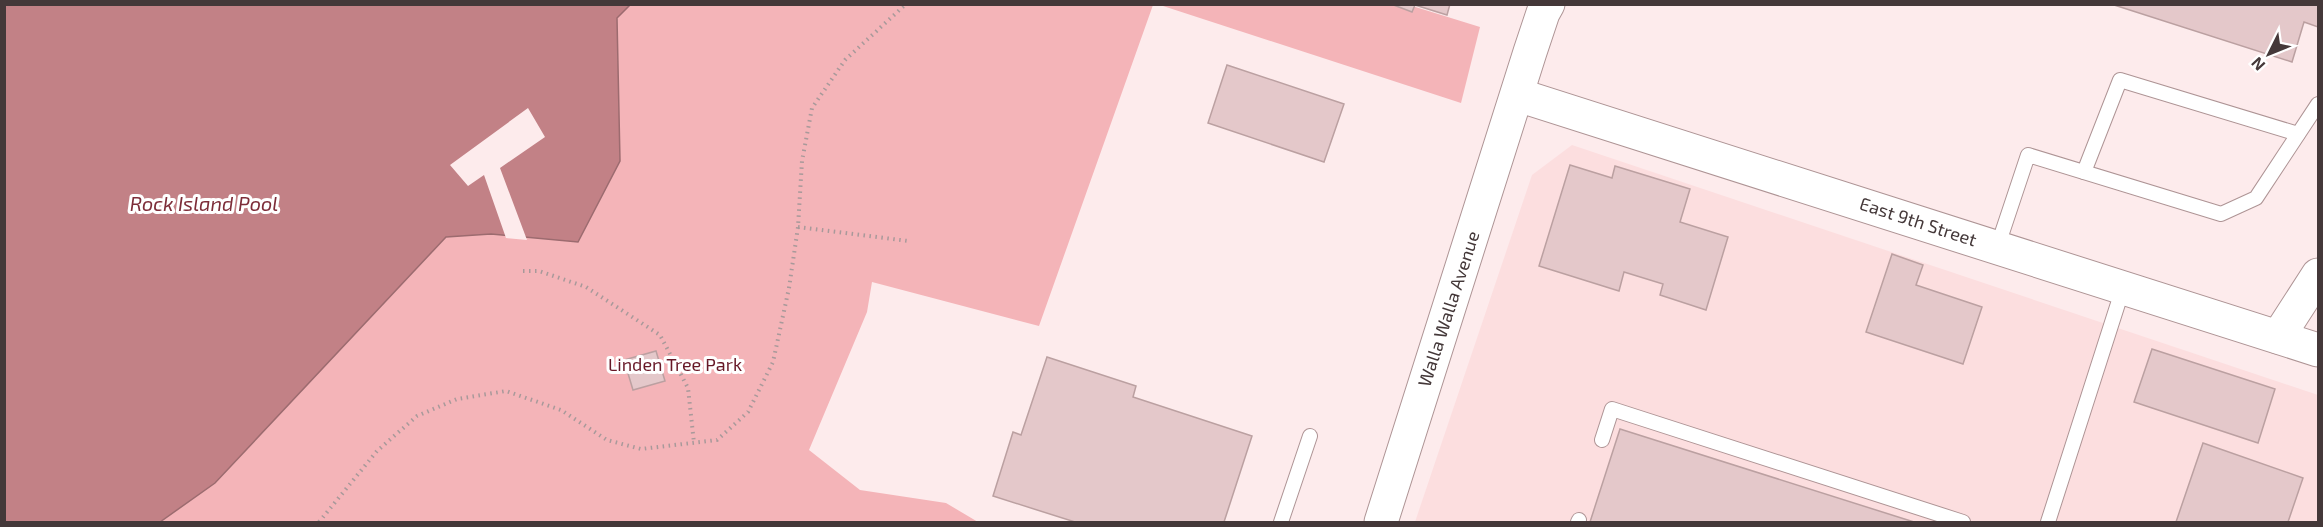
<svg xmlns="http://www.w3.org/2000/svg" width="2323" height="527" font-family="'Exo 2',sans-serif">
<rect width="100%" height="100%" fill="#fdebec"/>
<polygon fill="#fcdedf" points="1572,145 2318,395 2318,522 1415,522 1532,175"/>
<g fill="#f4b4b8">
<polygon points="630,5 1153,5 1039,326 872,282 867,312 809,450 860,490 946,503 978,522 160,522 215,483 446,237 491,234 578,242 620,161 617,18"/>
<polygon points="1160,5 1409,5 1480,27 1461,103"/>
</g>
<polygon fill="#c28186" stroke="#9c6b6f" stroke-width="1.5" points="4,5 630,5 617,18 620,161 578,242 491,234 446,237 215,483 160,522 5,522"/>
<polygon fill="#fdebec" points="528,108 545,137 500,168 527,240 506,238 484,175 468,186 450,165"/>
<g fill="#e4c8ca" stroke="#bba0a1" stroke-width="1.5">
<polygon points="1391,4 1450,4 1447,15 1415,5 1412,12"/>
<polygon points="2111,4 2318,4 2318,27 2304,22 2292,62"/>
<polygon points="1227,65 1344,104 1324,162 1208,123"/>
<polygon points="1570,165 1612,178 1615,166 1690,189 1680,222 1728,237 1706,310 1660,295 1663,284 1624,272 1619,291 1539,266"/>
<polygon points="1892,254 1923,265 1916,285 1982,307 1963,364 1866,332"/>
<polygon points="2152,349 2275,389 2258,443 2134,402"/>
<polygon points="656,351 665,381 633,390 624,360"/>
<polygon points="1047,357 1136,386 1133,397 1252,436 1224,522 1075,522 993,496 1013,432 1021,435"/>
<polygon points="1620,429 1914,522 1590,522"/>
<polygon points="2203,443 2303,478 2288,522 2176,522"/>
</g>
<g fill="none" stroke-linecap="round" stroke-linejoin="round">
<g stroke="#ae9495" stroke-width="16">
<g id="service">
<polyline points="2084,172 2120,80 2298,134"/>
<polyline points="1997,248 2028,155 2221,214 2256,198 2318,104"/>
<polyline points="1602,440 1612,409 1963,522"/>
<polyline points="1281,522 1310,436"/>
<polyline points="1578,522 1579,520"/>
<polyline points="2048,522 2123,288"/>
</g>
</g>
<g stroke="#ae9495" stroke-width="35">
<g id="tertiary">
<polyline points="1518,95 2318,350"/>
<polyline points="2278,337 2318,275"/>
<polyline points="1381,522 1530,52 1543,13 1548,4"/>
</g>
</g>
<g stroke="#a8999a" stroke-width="4" stroke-dasharray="1.5 4.5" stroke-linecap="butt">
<polyline points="798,227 908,241"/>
<polyline points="523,271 539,271 586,287 660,335 688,388 694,443"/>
<polyline points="319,522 377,451 417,416 457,399 506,391 561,410 607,440 641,449 717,440 748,412 773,362 789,288 798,227 802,161 812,108 845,60 906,4"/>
</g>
<use href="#service" stroke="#fff" stroke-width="14"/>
<use href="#tertiary" stroke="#fff" stroke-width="33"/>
</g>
<g text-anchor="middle" stroke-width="6" stroke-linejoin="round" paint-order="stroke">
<g font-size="18" fill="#443839" stroke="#fff">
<text transform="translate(1918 222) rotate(18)" y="6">East 9th Street</text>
<text transform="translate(1449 309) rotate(-72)" y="6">Walla Walla Avenue</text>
</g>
<g font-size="18" fill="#671827" stroke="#fff">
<text x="675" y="371">Linden Tree Park</text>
</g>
<g font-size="20" font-style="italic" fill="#7d2d39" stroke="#fff">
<text x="204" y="211">Rock Island Pool</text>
</g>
</g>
<rect width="2323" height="527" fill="none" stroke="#443839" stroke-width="12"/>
<g transform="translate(2269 54) rotate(227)" stroke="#ffffff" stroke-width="4.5" paint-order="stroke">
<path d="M0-4.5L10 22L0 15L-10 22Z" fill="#443839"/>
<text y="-9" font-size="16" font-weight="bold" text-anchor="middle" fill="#443839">N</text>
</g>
</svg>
